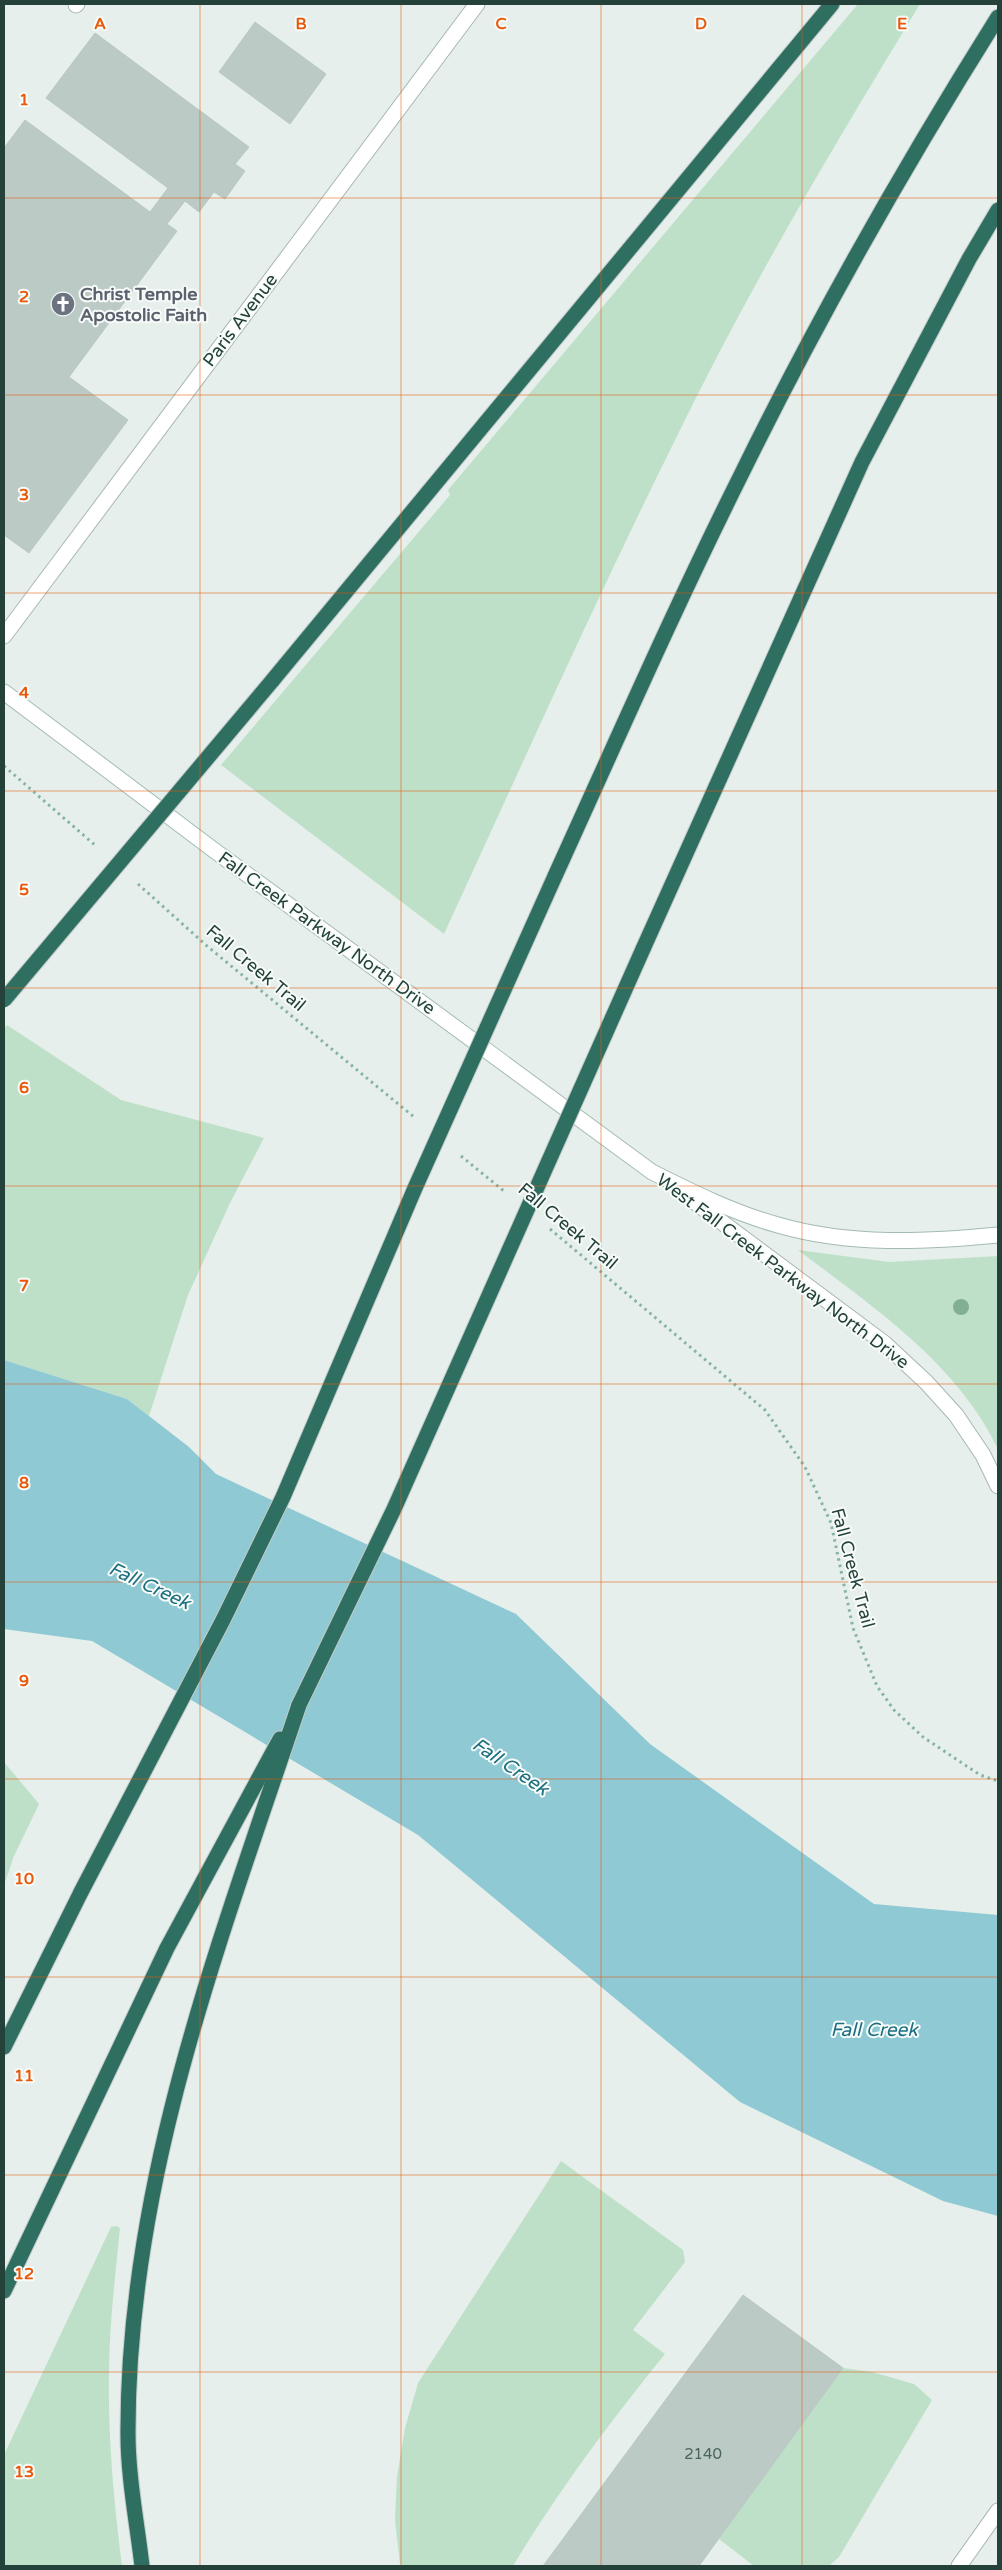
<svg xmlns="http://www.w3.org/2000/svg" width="1002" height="2570" font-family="'Varela Round',sans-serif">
<rect width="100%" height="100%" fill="#e6efeb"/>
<g fill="#bfe0c8">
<path d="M 858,4 L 920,4 C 835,144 750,286 678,434 C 596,599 521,767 444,934 L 221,765 L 450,495 L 448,490 Z"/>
<polygon points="7,1025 121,1100 264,1138 230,1203 188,1295 149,1416 127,1399 4,1360 4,1028"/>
<path d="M 798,1250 L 889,1262 L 998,1256 L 998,1449 C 956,1362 873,1307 798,1250 Z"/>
<polygon points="4,1762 39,1804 14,1856 4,1885"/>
<path d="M 561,2161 L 683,2250 L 685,2262 L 633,2330 L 665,2354 C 610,2422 558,2491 513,2566 L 403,2566 L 400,2564 L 395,2520 L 397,2477 L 405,2428 L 418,2383 Z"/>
<path d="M 116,2226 L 120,2228 C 115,2278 109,2327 109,2376 C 108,2440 114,2503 122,2566 L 4,2566 L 4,2455 L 111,2227 Z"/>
<polygon points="843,2368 872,2372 914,2384 932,2400 839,2557 829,2566 754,2566 719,2539"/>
</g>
<polygon fill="#8ec9d4" points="4,1360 127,1399 189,1447 216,1474 516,1614 650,1744 874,1904 998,1915 998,2216 943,2201 740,2102 418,1835 92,1641 4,1629"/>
<g fill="#bbcac4" stroke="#b8c9c2">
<polygon points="255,22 326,74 290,124 219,72"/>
<polygon points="95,33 249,147 235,164 245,171 225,199 214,192 199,212 185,201 167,224 177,231 69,377 128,420 29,553 4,535 4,148 25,120 150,212 168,188 46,98"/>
<polygon points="743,2295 843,2368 699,2566 543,2566"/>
</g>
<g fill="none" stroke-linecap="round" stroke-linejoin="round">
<g stroke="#a8b8b2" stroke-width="17">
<polyline id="lane" points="76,5 77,4"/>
</g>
<g stroke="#a8b8b2" stroke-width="17">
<g id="street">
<polyline points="4,636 477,4"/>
<polyline points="680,1191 884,1343 926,1382 956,1415 983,1455 998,1486"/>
<polyline points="959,2566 998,2511"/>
</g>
</g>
<g stroke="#a4bbb3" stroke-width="17">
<path id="secondary" d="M 4,692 L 211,848 L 652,1172 C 692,1192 734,1213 778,1225 C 850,1246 925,1242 998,1235"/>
</g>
<g stroke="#c2cac8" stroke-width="17">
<g id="highway">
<polyline points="272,681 832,4"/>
<path d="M 555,876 C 616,742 675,607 741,475 C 818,318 905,165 998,17"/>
<polyline points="643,949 862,462 969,259 998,210"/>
<polyline points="4,2047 81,1892"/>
<polyline points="4,2291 167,1948 280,1739"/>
<path d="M 142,2566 C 137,2523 128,2477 128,2434 C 127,2181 220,1941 299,1705"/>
</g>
</g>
<g stroke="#86b3a5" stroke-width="3" stroke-dasharray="2.5 4" stroke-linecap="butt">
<polyline points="4,766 96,846"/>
<polyline points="138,884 207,946 414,1117"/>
<polyline points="461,1156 505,1192"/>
<polyline points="550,1229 765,1410 805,1467 831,1523 853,1628 877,1686 894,1710 923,1737 980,1775 998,1781"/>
</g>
<use href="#lane" stroke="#fff" stroke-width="15"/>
<use href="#street" stroke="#fff" stroke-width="15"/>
<use href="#secondary" stroke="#fff" stroke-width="15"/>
<use href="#highway" stroke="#2f6f62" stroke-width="15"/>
<g stroke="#c2cac8" stroke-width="17" stroke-linecap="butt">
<g id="highway-bridge">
<polyline points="4,1000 272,681"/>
<polyline points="299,1705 394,1509 643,949"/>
<polyline points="81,1892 223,1620 283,1497 415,1188 555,876"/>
</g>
</g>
<use href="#highway-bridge" stroke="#2f6f62" stroke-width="15"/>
</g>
<circle fill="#80af93" cx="961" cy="1307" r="8"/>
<path fill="none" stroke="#e8590c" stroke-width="1" stroke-opacity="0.55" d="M 200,4 L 200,2566M 401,4 L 401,2566M 601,4 L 601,2566M 802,4 L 802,2566M 4,198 L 998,198M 4,395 L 998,395M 4,593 L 998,593M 4,791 L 998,791M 4,988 L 998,988M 4,1186 L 998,1186M 4,1384 L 998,1384M 4,1582 L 998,1582M 4,1779 L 998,1779M 4,1977 L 998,1977M 4,2175 L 998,2175M 4,2372 L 998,2372"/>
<defs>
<g id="church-disc" transform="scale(1.25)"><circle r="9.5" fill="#6b7280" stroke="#f7fbf9"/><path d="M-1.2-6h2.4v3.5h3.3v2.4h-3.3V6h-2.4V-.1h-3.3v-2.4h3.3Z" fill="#fff"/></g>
</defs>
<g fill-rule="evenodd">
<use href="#church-disc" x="63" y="304"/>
</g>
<g text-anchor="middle" stroke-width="4" stroke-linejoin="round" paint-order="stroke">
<g font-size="15" fill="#4a645c">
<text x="703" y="2459">2140</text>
</g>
<g font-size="18" font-weight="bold" fill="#5b616d" stroke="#f7fbf9" text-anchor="start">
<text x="80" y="300">Christ Temple<tspan x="80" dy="21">Apostolic Faith</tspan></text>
</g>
<g font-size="18" fill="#24423a" stroke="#f7fbf9">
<text transform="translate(240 320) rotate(-53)" y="6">Paris Avenue</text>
<text transform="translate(327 933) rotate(36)" y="6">Fall Creek Parkway North Drive</text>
<text transform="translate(256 968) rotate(40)" y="6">Fall Creek Trail</text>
<text transform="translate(568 1226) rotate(40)" y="6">Fall Creek Trail</text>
<text transform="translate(783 1271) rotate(37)" y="6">West Fall Creek Parkway North Drive</text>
<text transform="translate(853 1568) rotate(75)" y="6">Fall Creek Trail</text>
</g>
<g font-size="19" font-style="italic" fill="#1c6f80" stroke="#f7fbf9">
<text transform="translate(150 1585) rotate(25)" y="7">Fall Creek</text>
<text transform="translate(511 1766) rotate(34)" y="7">Fall Creek</text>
<text x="874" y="2036">Fall Creek</text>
</g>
</g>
<g font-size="16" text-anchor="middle" font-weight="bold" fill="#e8590c" stroke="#f7fbf9" stroke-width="4" stroke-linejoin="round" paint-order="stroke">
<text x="100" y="29">A</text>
<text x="301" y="29">B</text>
<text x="501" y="29">C</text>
<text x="701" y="29">D</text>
<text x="902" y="29">E</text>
<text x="24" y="105">1</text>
<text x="24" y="302">2</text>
<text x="24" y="500">3</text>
<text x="24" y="698">4</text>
<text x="24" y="895">5</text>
<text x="24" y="1093">6</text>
<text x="24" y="1291">7</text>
<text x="24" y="1488">8</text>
<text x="24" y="1686">9</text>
<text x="24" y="1884">10</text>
<text x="24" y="2081">11</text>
<text x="24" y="2279">12</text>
<text x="24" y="2477">13</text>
</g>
<rect width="1002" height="2570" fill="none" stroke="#24423a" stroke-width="10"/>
</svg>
